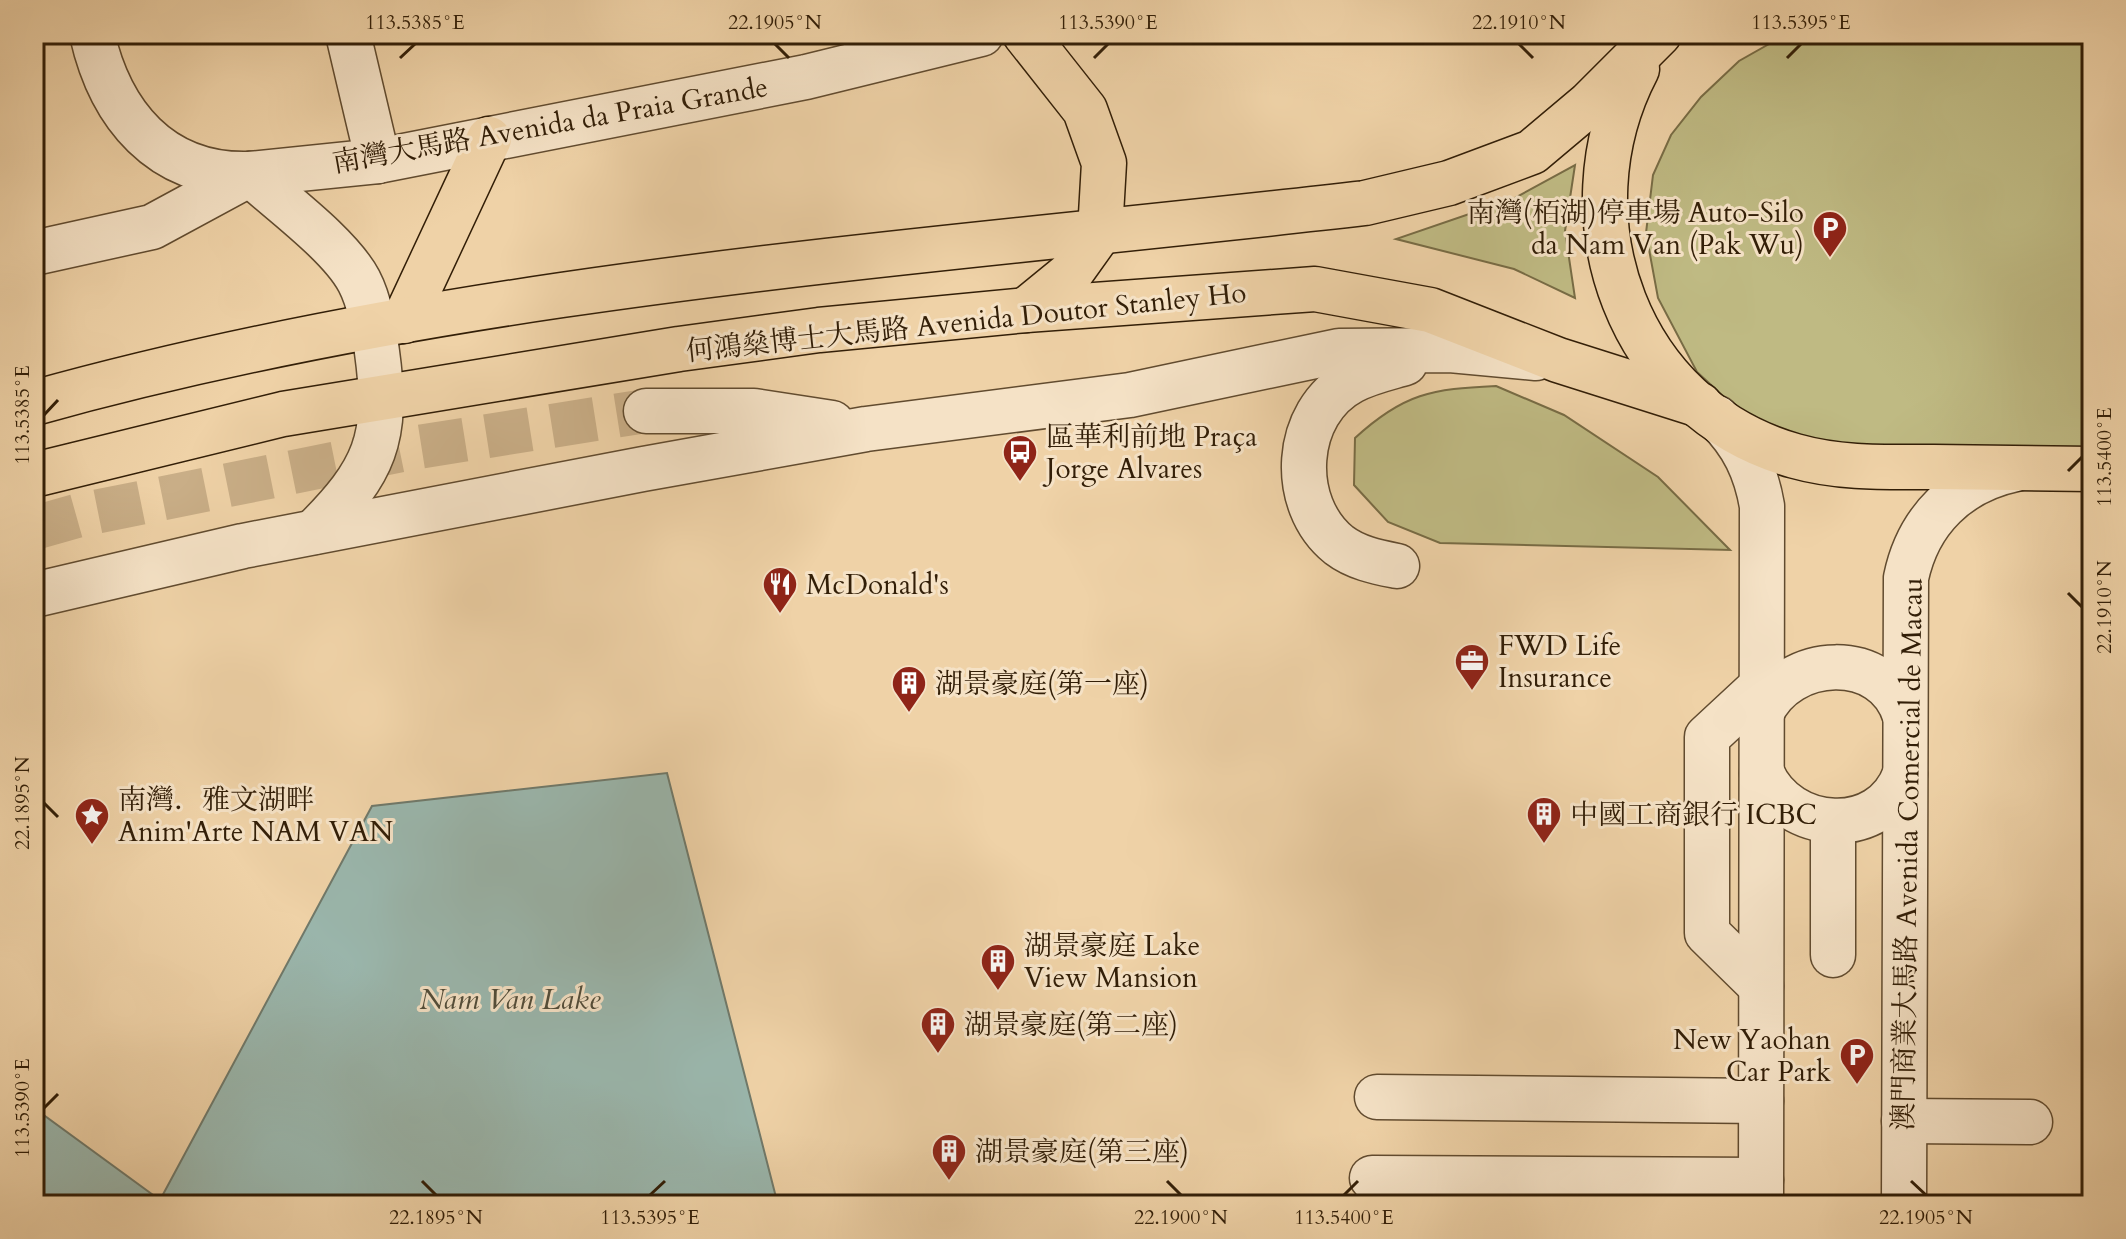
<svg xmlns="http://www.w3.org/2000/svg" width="2126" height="1239" font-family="Cardo,'Noto Serif SC',serif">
<rect width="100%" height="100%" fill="#efd2a7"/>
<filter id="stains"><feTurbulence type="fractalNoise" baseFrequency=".0025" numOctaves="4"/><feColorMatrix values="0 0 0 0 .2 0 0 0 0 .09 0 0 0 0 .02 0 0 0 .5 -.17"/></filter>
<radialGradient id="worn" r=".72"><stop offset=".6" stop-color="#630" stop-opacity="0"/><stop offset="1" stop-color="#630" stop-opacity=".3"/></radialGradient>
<g fill="#bfba83" stroke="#786c45" stroke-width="2">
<polygon points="1778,39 2092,40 2092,491 1901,487 1748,419 1697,372 1658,298 1646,233 1653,175 1671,135 1701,97 1739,61"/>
<polygon points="1575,165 1565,231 1575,298 1514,269 1396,239 1513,199"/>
<path d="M 1496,386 L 1564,415 L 1658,477 L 1730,550 L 1440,543 L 1388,522 L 1354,485 L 1355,438 C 1404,393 1432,389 1496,386 Z"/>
</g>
<polygon fill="#9ab6ac" stroke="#70796a" stroke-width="2" points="667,773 778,1205 34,1205 34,1108 160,1200 372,806"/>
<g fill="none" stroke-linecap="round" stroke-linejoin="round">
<polyline stroke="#c9ae87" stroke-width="44" stroke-dasharray="44 22" stroke-linecap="butt" points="34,528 80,515 412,448 646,411"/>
<g stroke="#614b2f" stroke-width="47">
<g id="minor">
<path d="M 92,34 C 110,114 160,177 250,174"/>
<polyline points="348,34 378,161"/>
<path d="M 250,174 C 281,202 340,245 359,281 C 370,302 374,329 377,352 C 389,439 375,471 314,532"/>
<polyline points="34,253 152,227 250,174 378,161 806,77 981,34"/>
<polyline points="646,411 754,411 832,423"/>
<path d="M 1717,418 C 1743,443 1756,471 1762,506 L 1761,1205"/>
<path d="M 1397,566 C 1377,562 1356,558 1339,545 C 1288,504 1293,412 1352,381 C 1369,372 1388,368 1405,363"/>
<polyline points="34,595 243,546 643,469 866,429 1130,395 1339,351 1450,350 1536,358"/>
<path d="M 1761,714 C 1787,654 1885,649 1905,716"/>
<path d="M 1762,773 C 1788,833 1881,840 1905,774"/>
<polyline points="1833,955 1833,822"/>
<polyline points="1761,986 1707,933 1707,737 1762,686"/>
<polyline points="1377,1097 1761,1101"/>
<polyline points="1904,1121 2030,1122"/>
<polyline points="1372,1178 1761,1180"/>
<path d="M 1904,1205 L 1906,578 C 1918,520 1958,481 2016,469"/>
</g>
</g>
<g stroke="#321e07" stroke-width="47">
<g id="major">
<polyline points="1025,34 1085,110 1104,163 1100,232 1070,274 1026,310"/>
<path d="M 1637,69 C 1559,218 1628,409 1795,456 C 1841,469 1887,467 1934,467 C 1987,468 2039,468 2092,469"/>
<polyline points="404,321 489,139"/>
<path d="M 34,403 C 468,282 920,254 1365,203 L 1449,183 L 1532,152 L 1589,104 L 1659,34"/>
<polyline points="34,475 283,414 679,349 819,330 1026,310 1315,289 1430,310 1558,360 1700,405"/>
</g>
</g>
<use href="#minor" stroke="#f5e2c6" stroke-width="44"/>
<use href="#major" stroke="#efd2a7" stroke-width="44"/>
</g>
<path fill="none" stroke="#321e07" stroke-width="3" d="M 775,44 L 789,58M 1519,44 L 1533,58M 400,58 L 415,44M 1094,58 L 1108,44M 1787,58 L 1801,44M 44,415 L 58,400M 2068,471 L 2082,457M 2068,593 L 2082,607M 44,803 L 58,817M 44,1108 L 58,1094M 422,1181 L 436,1195M 1167,1181 L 1181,1195M 1911,1181 L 1926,1195M 650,1195 L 665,1181M 1344,1195 L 1358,1181"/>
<defs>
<g id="parking-pin" transform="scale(1.8)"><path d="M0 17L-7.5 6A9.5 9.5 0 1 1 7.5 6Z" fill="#8f2418" stroke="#f5e2c6"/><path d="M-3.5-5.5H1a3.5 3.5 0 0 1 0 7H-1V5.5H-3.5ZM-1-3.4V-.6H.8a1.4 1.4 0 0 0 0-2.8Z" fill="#fff"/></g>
<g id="bus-pin" transform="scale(1.8)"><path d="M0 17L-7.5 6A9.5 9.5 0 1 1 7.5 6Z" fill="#8f2418" stroke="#f5e2c6"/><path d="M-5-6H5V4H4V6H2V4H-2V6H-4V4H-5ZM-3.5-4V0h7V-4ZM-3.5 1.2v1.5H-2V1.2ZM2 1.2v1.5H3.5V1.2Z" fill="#fff"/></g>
<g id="restaurant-pin" transform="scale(1.8)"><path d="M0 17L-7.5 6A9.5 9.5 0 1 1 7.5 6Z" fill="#8f2418" stroke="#f5e2c6"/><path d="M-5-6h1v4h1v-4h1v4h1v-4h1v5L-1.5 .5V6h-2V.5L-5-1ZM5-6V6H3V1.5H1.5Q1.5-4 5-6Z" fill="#fff"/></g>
<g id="office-pin" transform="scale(1.8)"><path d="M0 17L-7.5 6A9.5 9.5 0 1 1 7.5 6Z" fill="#8f2418" stroke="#f5e2c6"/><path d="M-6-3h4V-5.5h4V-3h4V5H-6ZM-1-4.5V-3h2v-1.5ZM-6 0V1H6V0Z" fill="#fff"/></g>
<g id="building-pin" transform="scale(1.8)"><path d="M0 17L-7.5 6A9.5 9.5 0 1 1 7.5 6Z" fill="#8f2418" stroke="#f5e2c6"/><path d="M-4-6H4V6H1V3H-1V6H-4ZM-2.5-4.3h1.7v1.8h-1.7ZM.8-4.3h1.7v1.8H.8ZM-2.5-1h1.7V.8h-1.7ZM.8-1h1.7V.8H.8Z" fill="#fff"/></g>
<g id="sight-pin" transform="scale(1.8)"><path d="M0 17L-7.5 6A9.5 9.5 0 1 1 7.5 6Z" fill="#8f2418" stroke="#f5e2c6"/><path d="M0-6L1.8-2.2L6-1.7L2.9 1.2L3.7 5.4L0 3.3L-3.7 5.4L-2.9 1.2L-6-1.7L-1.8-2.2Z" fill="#fff"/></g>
</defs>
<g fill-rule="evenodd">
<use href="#parking-pin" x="1830" y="228"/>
<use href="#bus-pin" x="1020" y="452"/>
<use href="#restaurant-pin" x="780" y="584"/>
<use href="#office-pin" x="1472" y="661"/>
<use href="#building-pin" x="909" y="683"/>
<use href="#building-pin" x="1544" y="814"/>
<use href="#sight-pin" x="92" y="815"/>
<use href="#building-pin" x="998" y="961"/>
<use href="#building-pin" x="938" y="1024"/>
<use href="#parking-pin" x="1857" y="1055"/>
<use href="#building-pin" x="949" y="1151"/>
</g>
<g text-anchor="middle" stroke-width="6" stroke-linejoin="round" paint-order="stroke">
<g font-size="28" fill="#321e07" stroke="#f5e2c6">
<text transform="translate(550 124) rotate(-10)" y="10">南灣大馬路 Avenida da Praia Grande</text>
<text transform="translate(966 321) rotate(-6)" y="10">何鴻燊博士大馬路 Avenida Doutor Stanley Ho</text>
<text transform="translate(1907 854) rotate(-89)" y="10">澳門商業大馬路 Avenida Comercial de Macau</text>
</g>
<g font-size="28" fill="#321e07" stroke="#f5e2c6" text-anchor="start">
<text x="1804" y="222" text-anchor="end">南灣(栢湖)停車場 Auto-Silo<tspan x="1804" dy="32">da Nam Van (Pak Wu)</tspan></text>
<text x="1046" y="446">區華利前地 Praça<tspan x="1046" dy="32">Jorge Alvares</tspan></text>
<text x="806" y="594">McDonald's</text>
<text x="1498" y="655">FWD Life<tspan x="1498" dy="32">Insurance</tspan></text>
<text x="935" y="693">湖景豪庭(第一座)</text>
<text x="118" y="809">南灣．雅文湖畔<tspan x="118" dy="32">Anim'Arte NAM VAN</tspan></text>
<text x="1570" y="824">中國工商銀行 ICBC</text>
<text x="1024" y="955">湖景豪庭 Lake<tspan x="1024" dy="32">View Mansion</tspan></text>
<text x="964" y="1034">湖景豪庭(第二座)</text>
<text x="1831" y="1049" text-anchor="end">New Yaohan<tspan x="1831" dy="32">Car Park</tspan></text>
<text x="975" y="1161">湖景豪庭(第三座)</text>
</g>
<g font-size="30" font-style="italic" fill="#514c39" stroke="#f5e2c6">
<text x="510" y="1009">Nam Van Lake</text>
</g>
</g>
<rect width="2126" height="1239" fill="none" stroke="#efd2a7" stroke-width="88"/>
<rect x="44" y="44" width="2038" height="1151" fill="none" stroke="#321e07" stroke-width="3"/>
<g font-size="20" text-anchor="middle" fill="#321e07">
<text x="415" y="29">113.5385°E</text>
<text x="775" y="29">22.1905°N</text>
<text x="1108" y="29">113.5390°E</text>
<text x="1519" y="29">22.1910°N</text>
<text x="1801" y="29">113.5395°E</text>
<text transform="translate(22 415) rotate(-90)" y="7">113.5385°E</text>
<text transform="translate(2104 457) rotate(-90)" y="7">113.5400°E</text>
<text transform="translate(2104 607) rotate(-90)" y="7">22.1910°N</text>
<text transform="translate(22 803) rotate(-90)" y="7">22.1895°N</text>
<text transform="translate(22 1108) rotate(-90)" y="7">113.5390°E</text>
<text x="436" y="1224">22.1895°N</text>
<text x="650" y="1224">113.5395°E</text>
<text x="1181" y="1224">22.1900°N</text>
<text x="1344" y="1224">113.5400°E</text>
<text x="1926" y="1224">22.1905°N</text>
</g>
<rect width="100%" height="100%" filter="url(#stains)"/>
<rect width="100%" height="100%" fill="url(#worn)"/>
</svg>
